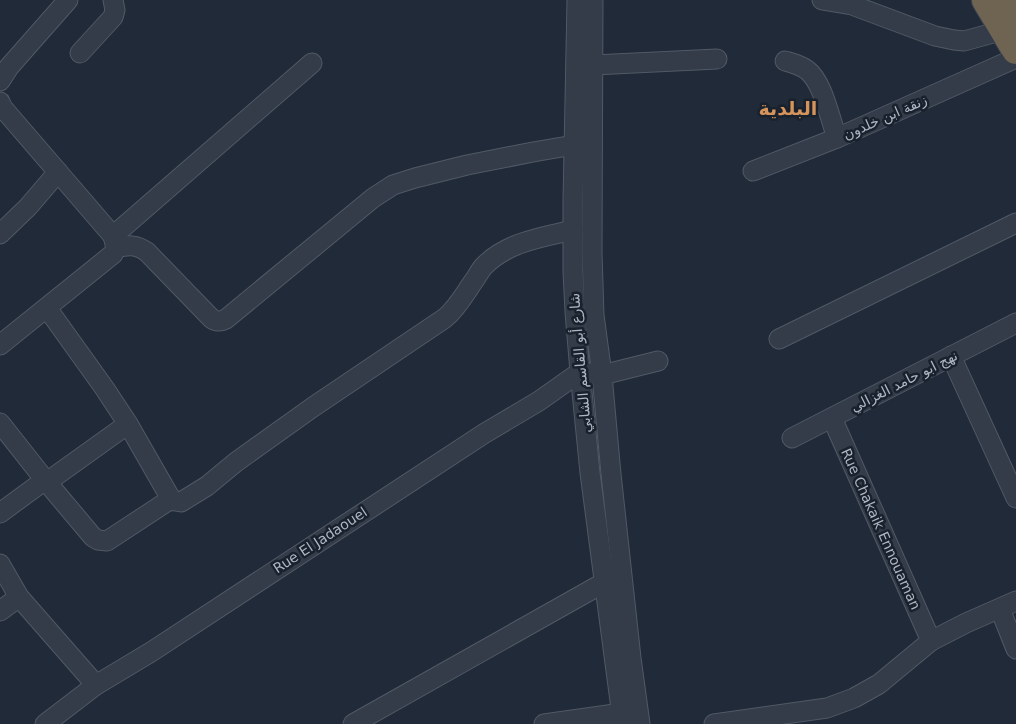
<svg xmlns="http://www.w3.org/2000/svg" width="1016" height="724" font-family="'DejaVu Sans',Cairo,sans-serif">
<rect width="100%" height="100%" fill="#202a38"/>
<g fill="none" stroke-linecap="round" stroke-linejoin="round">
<g stroke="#515966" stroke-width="21">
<g id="minor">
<polyline points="577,0 573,200 573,271 575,312 580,372 590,473 623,724"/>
<polyline points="593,0 592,252 594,315 602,375 611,474 631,658 640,724"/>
<polyline points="822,0 852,5 935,36 954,40 964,41 1004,30"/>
<polyline points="80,53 113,17 115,10 113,0"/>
<path d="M 785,61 C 792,63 800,65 807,70 C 823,82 830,119 837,138"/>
<polyline points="582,69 593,65 717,59"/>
<polyline points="0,81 9,67 68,0"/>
<polyline points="0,102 2,107 113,236 116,248 113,254 0,345"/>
<polyline points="753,171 837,138 1016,58"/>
<polyline points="0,234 28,207 58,172"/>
<polyline points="113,236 312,63"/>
<path d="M 116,248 C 128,245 136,244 147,252 L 211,318 C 216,322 220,322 226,319 L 373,198 L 393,185 L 415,178 L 467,165 L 533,152 L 574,145"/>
<polyline points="47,308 105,389 128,424 171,499"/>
<polyline points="779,339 1016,223"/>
<polyline points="951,356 1016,498"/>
<polyline points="832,418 931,641"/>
<path d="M 0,423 L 45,480 L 93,537 L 98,540 L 107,541 L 171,499 L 175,501 L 181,502 L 207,486 L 236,462 L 313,407 L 445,318 C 457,308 464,295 473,282 C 477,277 480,270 484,266 C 507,242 543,237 573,230"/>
<polyline points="792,438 1016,323"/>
<polyline points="47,482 128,424"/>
<polyline points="0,513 45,480"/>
<polyline points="0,564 19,597 96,685"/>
<polyline points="1000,609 1016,649"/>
<polyline points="0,611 19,597"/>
<polyline points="45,724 96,685 151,652 485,433 539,401 580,372 602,375 658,361"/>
<polyline points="353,724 605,582 614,579"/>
<polyline points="544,724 622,713"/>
<polyline points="714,724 827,708 854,698 879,684 931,641 966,623 1016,601"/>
</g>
</g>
<g stroke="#3e4653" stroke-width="30">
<g id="highway">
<polyline points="986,0 1016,50"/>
<polyline points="1010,0 1016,10"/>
</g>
</g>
<use href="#minor" stroke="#343c49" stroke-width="19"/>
<use href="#highway" stroke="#6f6451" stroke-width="28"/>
</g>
<g text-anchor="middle" stroke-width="5" stroke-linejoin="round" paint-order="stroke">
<g font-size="14" fill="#aeb6c5" stroke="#19212d">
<text transform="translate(885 117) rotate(-24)" y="5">زنقة ابن خلدون</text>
<text transform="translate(580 363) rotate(-95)" y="5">شارع أبو القاسم الشابي</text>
<text transform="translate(904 381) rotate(-27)" y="5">نهج ابو حامد الغزالي</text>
<text transform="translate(881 529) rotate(66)" y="5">Rue Chakaik Ennouaman</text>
<text transform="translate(320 540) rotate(-33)" y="5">Rue El Jadaouel</text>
</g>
<g font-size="19" font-weight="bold" fill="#d4945b" stroke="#19212d">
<text x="788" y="115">البلدية</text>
</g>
</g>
</svg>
